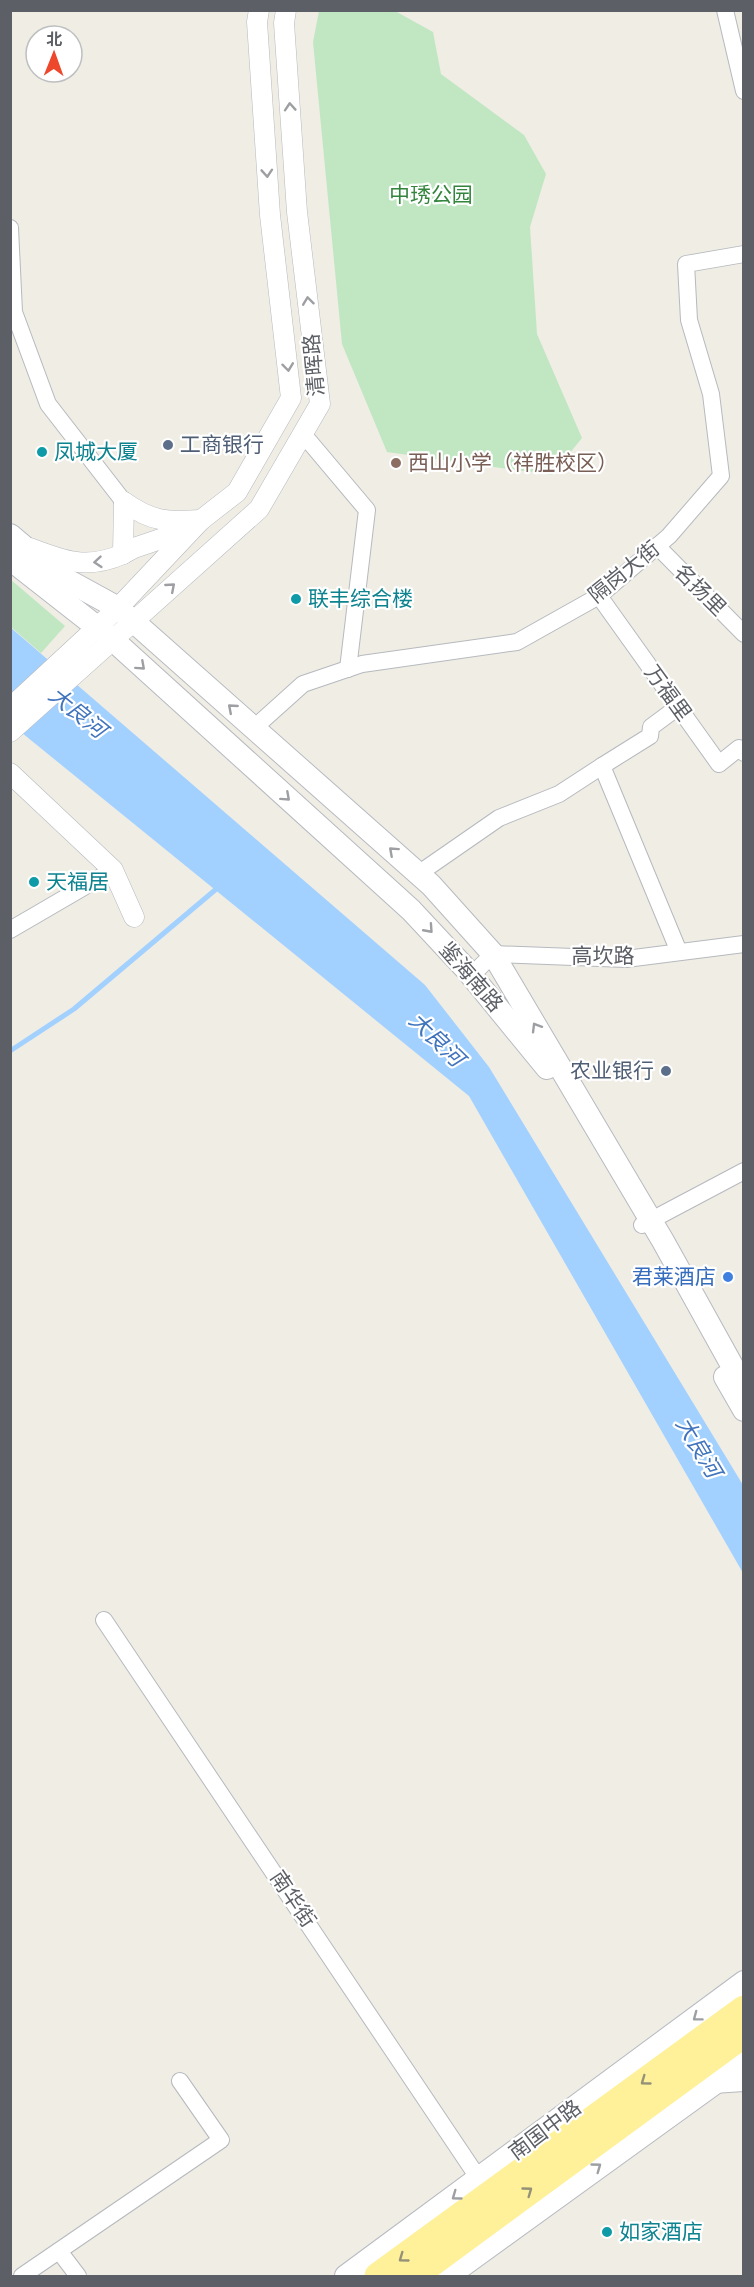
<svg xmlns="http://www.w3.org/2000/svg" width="754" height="2287" font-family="Inter,'Noto Sans SC',sans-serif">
<rect width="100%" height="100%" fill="#efede4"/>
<g fill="#c0e7c2">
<polygon points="319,11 395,11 433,32 441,74 524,135 546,174 530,227 537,334 582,438 552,475 387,452 342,344 313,42"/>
<polygon points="10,579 65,626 41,653 11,627"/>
</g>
<polygon fill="#a3d1ff" points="10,627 425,985 489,1067 743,1485 743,1573 469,1096 11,724"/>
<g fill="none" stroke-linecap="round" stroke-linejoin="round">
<polyline stroke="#a3d1ff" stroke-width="5" points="10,1051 74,1009 221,885"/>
<g stroke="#b6b9be" stroke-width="18">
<g id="minor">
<polyline points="725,10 744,91"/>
<polyline points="10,228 14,312 48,404 124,502"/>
<polyline points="303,434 367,510 348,669"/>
<polyline points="657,546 744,634"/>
<polyline points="599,596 719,764 739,748 744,753"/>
<polyline points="678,707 651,727 650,736 602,766 679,952"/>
<polyline points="254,728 303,684 362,664 517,642 599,596 669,536 721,476 711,394 689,320 686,264 744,254"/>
<polyline points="421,872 499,818 559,794 602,766"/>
<polyline points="10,930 113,870"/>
<polyline points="471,976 493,954 626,959 744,944"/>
<polyline points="642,1225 744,1171"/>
<polyline points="104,1620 479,2179"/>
<polyline points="713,2085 744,2083"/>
<polyline points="59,2251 78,2276"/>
<polyline points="22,2276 221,2140 180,2081"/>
</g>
</g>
<g stroke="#b6b9be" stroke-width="21">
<g id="tertiary">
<path d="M 124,502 C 152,522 167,522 201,520"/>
<path d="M 30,548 C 64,561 87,570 123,554 L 124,502"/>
<polyline points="123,554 134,548 190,529"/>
<polyline points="10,708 118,608 201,520 237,492 291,398 270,215 257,22 259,10"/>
<polyline points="10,732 259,509 320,404 297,212 284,23 286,10"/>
<polyline points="10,773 113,870 134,917"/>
</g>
</g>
<g stroke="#b7bac0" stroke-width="24">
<g id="secondary">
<polyline points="10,535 56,574 118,608 133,621 431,885 493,954 663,1241 744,1387"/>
<polyline points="10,559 112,639 411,910 466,969 547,1068"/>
<polyline points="725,1377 744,1410"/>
<polyline points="346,2276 744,1982"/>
<polyline points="448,2276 744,2062"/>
</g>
</g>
<g stroke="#f2b700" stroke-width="28">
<g id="trunk">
<polyline points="378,2276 744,2009"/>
<polyline points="414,2276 744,2034"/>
</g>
</g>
<use href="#minor" stroke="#fff" stroke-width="16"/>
<use href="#tertiary" stroke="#fff" stroke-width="20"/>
<use href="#secondary" stroke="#fff" stroke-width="22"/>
<use href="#trunk" stroke="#fff09a" stroke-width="27"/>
</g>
<defs><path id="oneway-chevron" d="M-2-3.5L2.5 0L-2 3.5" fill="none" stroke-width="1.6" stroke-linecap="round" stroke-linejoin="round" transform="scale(1.5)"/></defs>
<g stroke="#9d9fa3">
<use href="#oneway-chevron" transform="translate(290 107) rotate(-94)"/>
<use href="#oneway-chevron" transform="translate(267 173) rotate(86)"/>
<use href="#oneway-chevron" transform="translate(308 301) rotate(-97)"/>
<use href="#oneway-chevron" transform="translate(288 367) rotate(83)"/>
<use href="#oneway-chevron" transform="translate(98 562) rotate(175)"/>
<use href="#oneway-chevron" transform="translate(171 587) rotate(-41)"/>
<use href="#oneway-chevron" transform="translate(141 666) rotate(42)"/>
<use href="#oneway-chevron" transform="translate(232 708) rotate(-139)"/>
<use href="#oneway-chevron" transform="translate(286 797) rotate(42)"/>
<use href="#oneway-chevron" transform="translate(393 851) rotate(-138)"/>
<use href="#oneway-chevron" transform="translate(429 929) rotate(48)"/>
<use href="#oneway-chevron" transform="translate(536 1027) rotate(-121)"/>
<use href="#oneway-chevron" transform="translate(697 2017) rotate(143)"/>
<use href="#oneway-chevron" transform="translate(597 2167) rotate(-36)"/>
<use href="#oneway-chevron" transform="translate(456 2196) rotate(144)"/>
</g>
<g stroke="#959278">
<use href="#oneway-chevron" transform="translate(645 2081) rotate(144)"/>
<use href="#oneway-chevron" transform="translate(528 2191) rotate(-36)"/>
<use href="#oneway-chevron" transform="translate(403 2258) rotate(144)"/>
</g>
<g fill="#5c6f8a" stroke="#fff" stroke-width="2">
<circle cx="168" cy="445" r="6"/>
<circle cx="666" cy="1071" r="6"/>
</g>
<g fill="#0f9aa8" stroke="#fff" stroke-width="2">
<circle cx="42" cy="452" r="6"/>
<circle cx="296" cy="599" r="6"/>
<circle cx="34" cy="882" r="6"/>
<circle cx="607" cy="2232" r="6"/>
</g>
<circle fill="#8d6e63" stroke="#fff" stroke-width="2" cx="396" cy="463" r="6"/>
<circle fill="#3f7fe0" stroke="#fff" stroke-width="2" cx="728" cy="1277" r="6"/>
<g text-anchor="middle" stroke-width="4.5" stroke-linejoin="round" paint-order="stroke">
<g font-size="21" fill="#33853d" stroke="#fff">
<text x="431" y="202">中琇公园</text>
</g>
<g font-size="21" fill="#5c5f65" stroke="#fff">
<text transform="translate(314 365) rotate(-95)" y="7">清晖路</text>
<text transform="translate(624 572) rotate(-39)" y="7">隔岗大街</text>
<text transform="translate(700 590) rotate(45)" y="7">名扬里</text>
<text transform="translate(668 693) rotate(54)" y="7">万福里</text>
<text x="603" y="963">高坎路</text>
<text transform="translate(471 977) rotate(49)" y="7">鉴海南路</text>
<text transform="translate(293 1899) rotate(56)" y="7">南华街</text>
<text transform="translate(545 2130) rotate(-37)" y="7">南国中路</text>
</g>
<g font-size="21" fill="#4e5e75" stroke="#fff" text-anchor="start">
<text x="180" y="452">工商银行</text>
<text x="654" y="1078" text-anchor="end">农业银行</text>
</g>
<g font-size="21" fill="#0d838f" stroke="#fff" text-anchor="start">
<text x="54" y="459">凤城大厦</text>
<text x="308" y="606">联丰综合楼</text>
<text x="46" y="889">天福居</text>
<text x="619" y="2239">如家酒店</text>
</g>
<g font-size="21" fill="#785e54" stroke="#fff" text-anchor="start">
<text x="408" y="470">西山小学（祥胜校区）</text>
</g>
<g font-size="21" fill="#366cbe" stroke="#fff" text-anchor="end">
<text x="716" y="1284">君莱酒店</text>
</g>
<g font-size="22" font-style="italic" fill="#4074bd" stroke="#fff">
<text transform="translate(78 712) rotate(39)" y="8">大良河</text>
<text transform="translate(437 1039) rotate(44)" y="8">大良河</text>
<text transform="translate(699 1447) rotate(59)" y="8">大良河</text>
</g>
</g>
<rect width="754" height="2287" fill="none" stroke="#5c5f65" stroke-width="24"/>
<g transform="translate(54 54) rotate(1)"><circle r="28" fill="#ffffff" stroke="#bebfc1" stroke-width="1.5"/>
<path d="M0-4.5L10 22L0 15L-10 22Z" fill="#ed482c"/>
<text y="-9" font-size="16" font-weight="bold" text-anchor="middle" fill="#5c5f65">北</text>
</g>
</svg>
